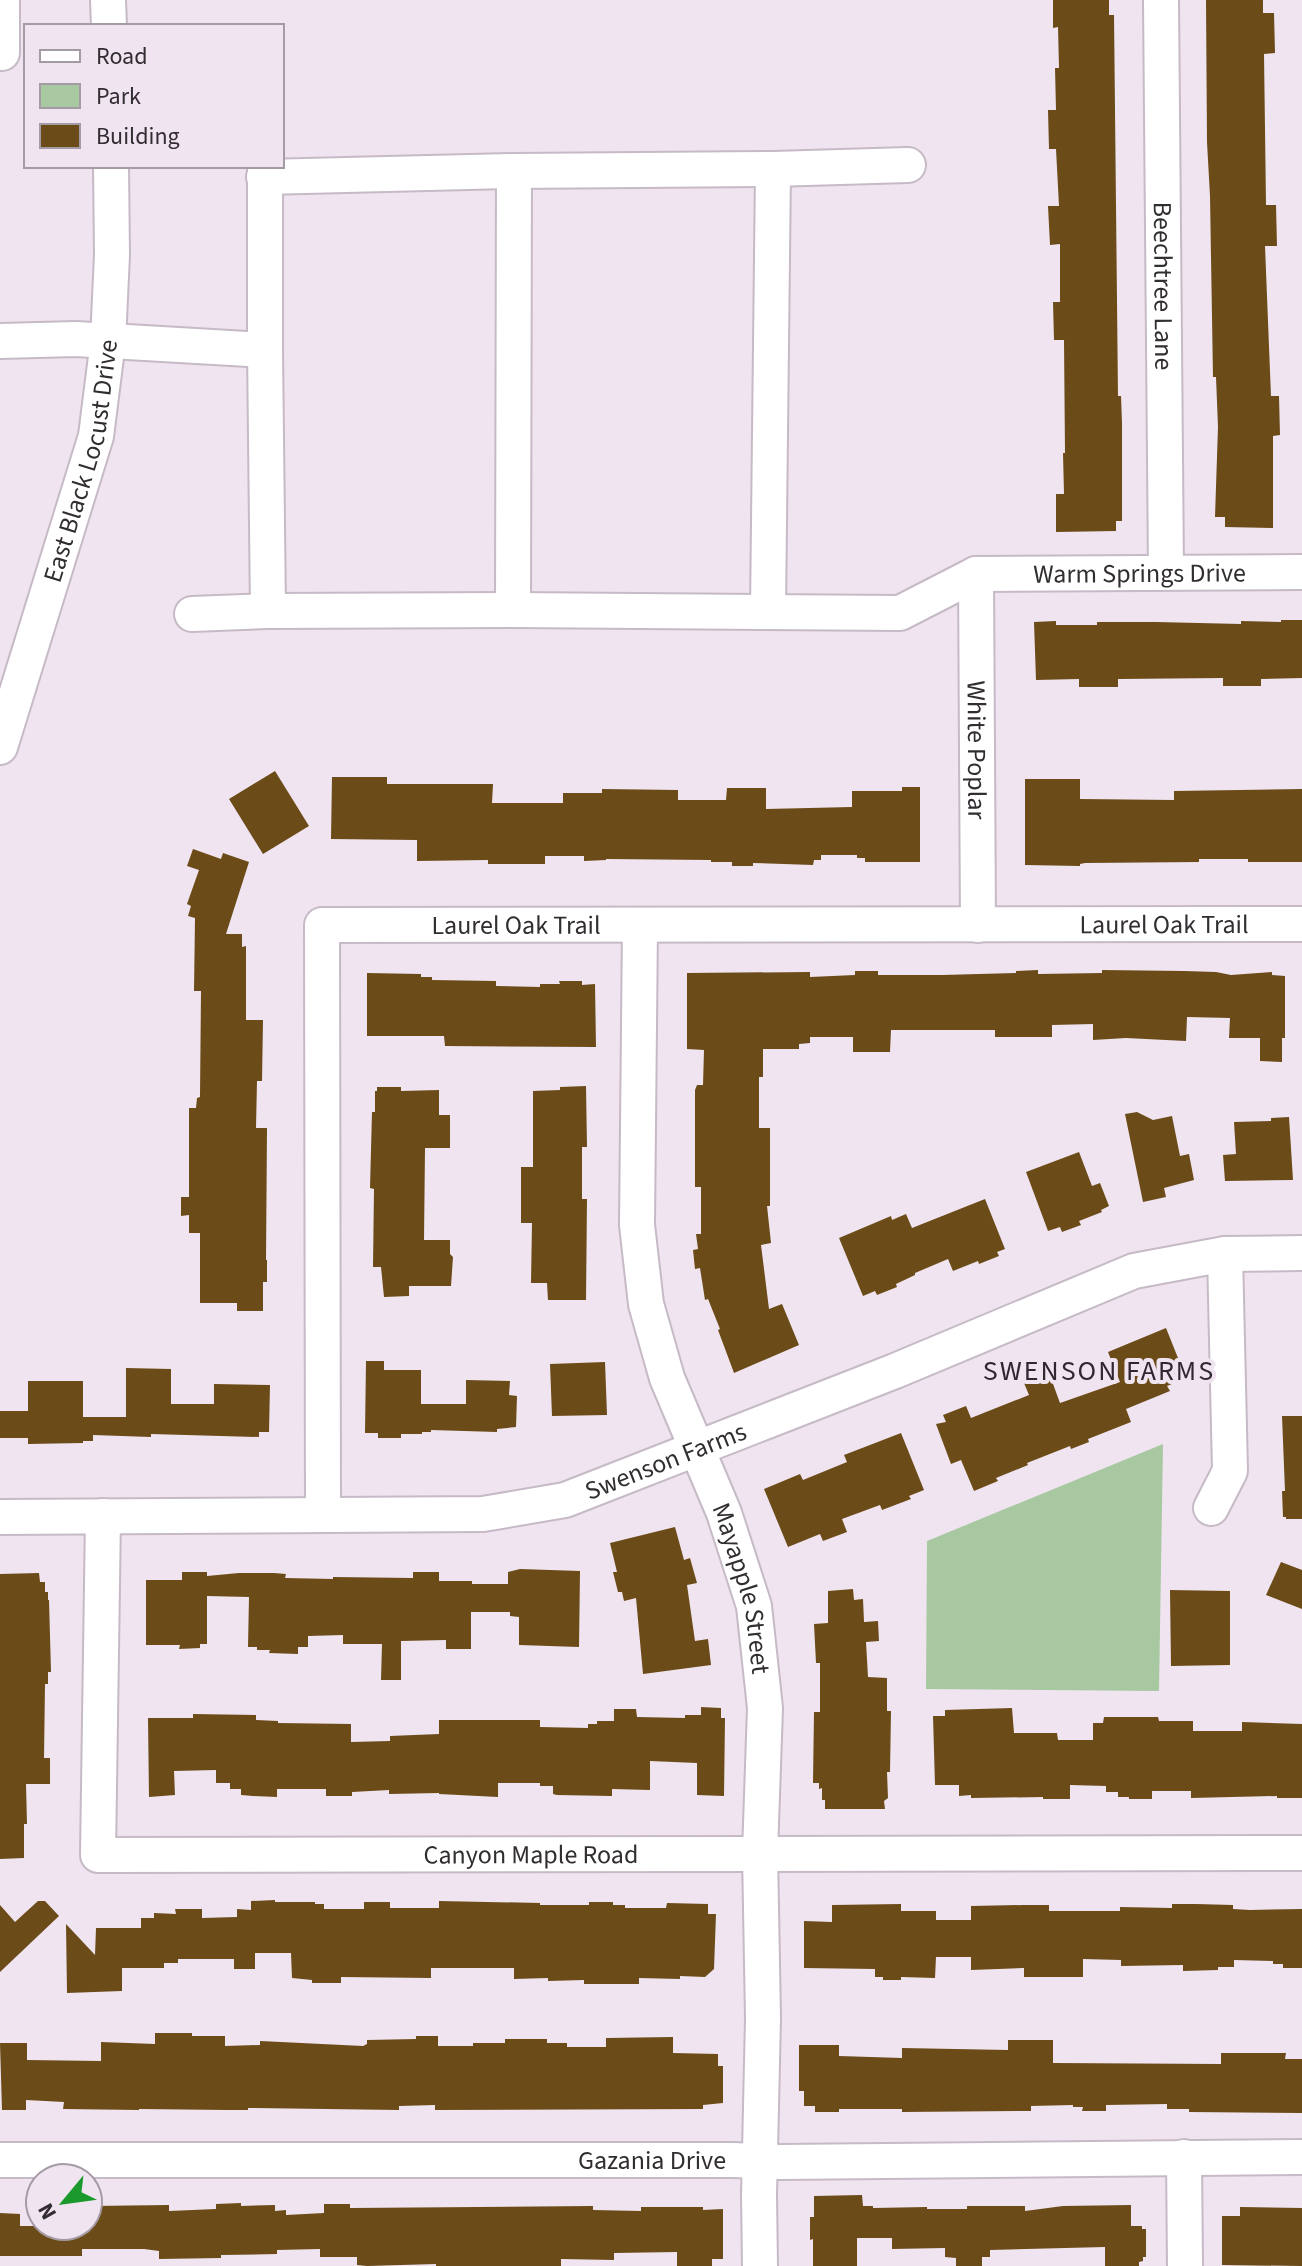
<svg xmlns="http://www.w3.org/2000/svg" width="1302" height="2266" font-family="'Source Sans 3',sans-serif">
<rect width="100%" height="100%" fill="#f0e4f0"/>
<polygon fill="#a8c8a2" points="1163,1444 1159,1691 926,1689 927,1541"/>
<g fill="#6b4b17">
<polygon points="1053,0 1109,0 1109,15 1114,15 1118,396 1121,396 1122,423 1122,521 1116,521 1116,531 1056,532 1056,494 1064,494 1063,453 1065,453 1064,340 1054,340 1053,302 1060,302 1060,244 1050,245 1048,206 1059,206 1056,149 1049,149 1048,110 1056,110 1055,68 1059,68 1058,27 1053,28"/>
<polygon points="1206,0 1263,0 1263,13 1274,13 1275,53 1264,54 1266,205 1276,205 1277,246 1265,246 1271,396 1279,396 1280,435 1273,436 1273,528 1225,527 1225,517 1215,517 1218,427 1216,377 1213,377 1210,196 1207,142"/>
<polygon points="1281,620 1302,620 1302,678 1261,679 1261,686 1223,686 1223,678 1118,679 1118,687 1079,687 1079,679 1036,680 1034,622 1056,621 1056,625 1097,625 1097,622 1156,622 1241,624 1241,621 1281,622"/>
<polygon points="275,771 309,826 263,854 229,799"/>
<polygon points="332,777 387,777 387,784 493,784 492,803 563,803 563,793 602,793 602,789 678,790 678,800 726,800 727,788 766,788 766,809 852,807 852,791 902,791 902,787 920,787 920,862 865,862 865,858 857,858 857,855 821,855 821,860 814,860 813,865 753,863 753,866 732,866 732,862 711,862 711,860 606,859 606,860 584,861 584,856 545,856 545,864 488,864 488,860 417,861 417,840 331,839"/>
<polygon points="1025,779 1080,779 1080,799 1174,800 1174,791 1302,789 1302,862 1248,862 1248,859 1199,859 1199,862 1085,863 1080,864 1080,866 1025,865"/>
<polygon points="193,849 221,859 223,853 249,862 226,934 242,934 242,947 246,946 246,1020 263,1020 262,1081 257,1081 256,1128 267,1128 266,1260 267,1260 267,1282 263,1282 263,1311 237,1311 237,1303 200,1303 200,1233 189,1233 189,1215 181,1216 181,1197 189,1197 189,1108 196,1108 197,1098 200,1097 201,991 194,991 195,918 188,916 191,906 187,904 199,870 187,866"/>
<polygon points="1038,970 1038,974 1102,973 1102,970 1184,971 1216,972 1231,975 1272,972 1272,975 1285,976 1285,1038 1282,1038 1282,1062 1260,1061 1260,1038 1229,1038 1230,1018 1187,1017 1186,1041 1126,1038 1093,1040 1093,1024 1052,1025 1052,1037 995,1037 995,1030 891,1030 890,1052 853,1052 853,1037 810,1037 810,1043 799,1044 799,1049 763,1049 763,1077 759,1077 759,1128 770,1128 770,1206 767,1206 771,1243 761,1245 769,1309 782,1304 799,1345 734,1373 718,1330 720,1329 708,1299 705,1300 700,1268 695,1269 693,1250 698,1249 696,1234 701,1234 701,1187 695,1187 695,1090 697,1085 703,1085 704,1050 687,1049 687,973 810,972 810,977 855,975 855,971 878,971 878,975 942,975 1016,973 1016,971"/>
<polygon points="367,973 421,974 421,977 432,977 432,980 496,981 496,986 540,987 540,984 560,984 559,981 582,981 582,985 595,984 596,1047 445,1046 444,1036 367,1036"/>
<polygon points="586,1086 587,1147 582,1147 582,1199 587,1199 586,1300 548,1300 547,1283 531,1283 532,1223 521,1223 521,1167 533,1167 533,1091 560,1090 560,1087"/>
<polygon points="377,1087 401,1087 401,1091 439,1090 439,1115 450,1115 450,1148 425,1148 424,1240 450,1240 450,1254 453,1257 451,1286 409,1286 409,1296 384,1297 381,1267 373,1267 374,1189 370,1188 372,1112 375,1112 375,1091 377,1091"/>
<polygon points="1137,1112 1153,1120 1172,1116 1180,1156 1189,1154 1194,1180 1164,1188 1166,1197 1143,1202 1125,1114"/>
<polygon points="1289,1117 1293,1180 1225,1181 1223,1155 1236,1154 1234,1122 1271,1121 1271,1118"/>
<polygon points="1079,1152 1092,1186 1100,1183 1109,1206 1101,1210 1102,1212 1079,1221 1081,1225 1062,1232 1060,1227 1048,1231 1026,1172"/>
<polygon points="985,1199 1005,1249 997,1252 999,1256 979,1264 978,1261 953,1271 948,1259 915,1273 915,1275 896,1284 897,1287 877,1295 875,1291 863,1296 839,1238 891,1216 892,1220 906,1214 912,1228"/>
<polygon points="1166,1328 1186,1378 1167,1386 1170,1391 1126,1409 1131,1422 1088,1439 1089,1442 1071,1449 1070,1446 1027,1463 1028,1465 996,1478 998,1481 974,1491 961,1460 951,1464 936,1424 946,1422 943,1415 966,1406 971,1418 1029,1395 1024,1383 1049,1373 1060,1403 1120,1382 1108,1352"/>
<polygon points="366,1361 384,1361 384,1370 421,1370 421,1404 466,1404 466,1380 510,1381 509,1395 517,1396 516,1427 497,1429 497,1432 431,1430 431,1432 422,1432 422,1434 401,1434 401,1438 378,1438 378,1433 365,1433"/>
<polygon points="605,1362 607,1415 552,1416 550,1364"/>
<polygon points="126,1368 171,1369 171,1404 214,1404 214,1384 270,1385 269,1432 259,1432 259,1437 151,1434 151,1437 93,1435 93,1441 83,1441 83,1443 28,1444 28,1438 0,1438 0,1411 28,1411 28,1381 83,1381 83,1417 126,1417"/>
<polygon points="1282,1416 1302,1416 1302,1519 1286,1519 1286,1517 1283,1517 1282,1491 1285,1491"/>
<polygon points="901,1433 924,1490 909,1496 911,1499 882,1510 880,1505 842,1519 847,1532 823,1541 820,1534 788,1547 764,1489 800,1474 803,1480 847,1462 844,1455"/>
<polygon points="675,1527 684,1560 690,1558 697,1583 687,1585 695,1641 708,1639 711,1665 643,1674 636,1598 624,1601 622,1592 618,1592 613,1572 617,1572 610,1543"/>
<polygon points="1281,1562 1302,1570 1302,1609 1266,1595"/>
<polygon points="520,1569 580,1571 579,1647 519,1645 519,1617 510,1616 510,1612 471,1612 471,1649 446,1649 446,1640 401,1641 401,1680 381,1680 382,1644 343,1644 343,1635 308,1636 308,1647 298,1647 298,1654 269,1653 270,1650 257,1650 257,1647 248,1647 249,1597 207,1596 207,1644 200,1644 200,1648 179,1649 180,1645 146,1645 146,1580 182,1580 182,1572 207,1572 207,1576 239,1573 274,1573 286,1574 285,1578 333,1579 333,1577 413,1578 413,1572 439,1572 439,1581 472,1581 472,1584 508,1584 508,1572"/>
<polygon points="39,1573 40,1582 45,1582 45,1592 48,1592 48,1600 49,1600 51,1672 48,1672 48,1684 45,1684 44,1758 50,1758 50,1784 26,1784 27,1824 24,1824 24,1858 0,1859 0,1574"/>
<polygon points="853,1589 854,1600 863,1599 864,1622 878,1621 879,1641 866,1642 868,1677 887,1678 887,1711 891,1711 890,1772 887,1772 888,1798 884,1801 885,1809 825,1809 825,1800 822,1800 822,1788 819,1789 819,1783 813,1783 814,1712 820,1712 820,1663 816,1663 814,1624 828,1623 828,1591"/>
<polygon points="1170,1590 1230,1591 1230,1665 1171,1666"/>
<polygon points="701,1707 721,1708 721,1718 725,1718 724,1796 697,1795 697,1763 650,1761 650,1790 612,1789 612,1796 557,1795 553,1794 553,1786 540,1786 540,1783 498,1783 498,1797 439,1794 439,1793 389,1794 389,1790 352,1792 352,1796 326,1796 326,1789 277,1789 277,1797 253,1796 241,1795 241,1789 230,1789 230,1783 216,1783 216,1770 174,1771 175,1795 149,1797 148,1718 193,1718 193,1714 256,1715 256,1720 278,1721 278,1723 351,1724 351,1742 390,1741 390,1736 439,1734 439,1720 540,1720 540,1727 588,1728 588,1724 597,1724 597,1721 614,1721 614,1709 636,1709 637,1717 685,1718 685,1715 701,1715"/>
<polygon points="1012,1708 1014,1733 1057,1733 1058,1740 1093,1740 1093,1723 1103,1723 1104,1717 1158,1717 1159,1721 1193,1721 1193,1731 1242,1731 1242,1722 1302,1724 1302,1798 1277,1798 1277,1796 1191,1798 1191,1791 1152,1791 1152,1799 1129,1799 1129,1797 1118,1797 1118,1792 1106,1792 1106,1786 1070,1785 1070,1799 1043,1799 1043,1797 971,1798 971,1795 959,1796 959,1785 935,1785 933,1716 945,1716 945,1710"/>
<polygon points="275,1900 275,1902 315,1902 315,1904 324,1904 324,1909 364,1909 364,1902 390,1902 390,1908 439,1908 439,1901 540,1903 540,1905 589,1905 589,1902 613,1902 613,1905 625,1905 625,1908 666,1908 667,1903 708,1904 708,1914 716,1914 714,1969 705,1977 680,1976 680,1979 639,1978 639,1984 584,1984 584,1980 548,1981 548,1978 514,1979 514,1968 431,1968 431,1978 341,1977 341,1983 312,1983 312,1980 292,1978 291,1953 255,1953 255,1969 234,1969 234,1959 178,1959 178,1963 164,1963 164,1968 122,1968 122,1991 67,1993 66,1924 95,1955 96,1928 141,1928 141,1918 154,1918 154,1913 176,1914 175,1909 202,1909 202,1918 237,1917 237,1909 251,1910 251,1901"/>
<polygon points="38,1901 45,1901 59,1916 0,1972 0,1905 15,1922"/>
<polygon points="901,1904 901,1911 936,1911 936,1920 971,1920 971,1906 1023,1905 1049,1905 1049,1911 1120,1911 1120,1907 1172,1908 1172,1904 1196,1904 1233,1905 1233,1909 1250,1910 1302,1909 1302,1968 1283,1968 1283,1964 1273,1964 1273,1961 1234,1960 1234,1967 1218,1967 1218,1970 1183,1971 1183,1965 1121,1966 1121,1960 1083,1959 1083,1977 1024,1977 1024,1968 971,1970 971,1957 936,1957 935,1978 901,1977 901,1980 883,1980 883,1977 875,1977 875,1969 804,1968 804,1921 832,1922 832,1905"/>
<polygon points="155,2033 192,2033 192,2036 225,2036 225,2046 260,2045 260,2041 363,2046 367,2044 367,2040 416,2039 416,2036 438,2036 438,2046 473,2046 473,2043 505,2043 505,2039 547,2039 547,2043 567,2043 567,2047 606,2047 606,2038 673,2037 673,2053 718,2054 718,2066 723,2066 723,2103 703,2105 703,2109 435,2110 435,2105 399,2106 399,2110 248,2108 248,2110 227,2110 139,2109 139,2110 63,2109 64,2102 26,2100 26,2110 2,2110 0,2043 27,2043 27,2060 101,2061 101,2042 155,2044"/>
<polygon points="1008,2040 1053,2040 1053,2063 1221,2064 1221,2053 1286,2053 1285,2059 1302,2059 1302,2113 1189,2112 1189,2109 1167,2109 1167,2104 1106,2105 1106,2111 1082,2111 1083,2107 1073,2107 1073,2105 1031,2106 1031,2111 902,2112 902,2109 839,2109 839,2112 815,2112 815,2106 804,2106 804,2091 799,2091 799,2045 839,2045 839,2056 902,2058 902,2048 1008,2050"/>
<polygon points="862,2195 863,2206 873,2206 873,2208 927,2207 927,2209 967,2209 967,2206 1025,2206 1025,2211 1063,2206 1131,2205 1131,2226 1142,2226 1142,2229 1146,2229 1146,2257 1143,2257 1143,2261 1139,2262 1139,2266 1105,2266 1105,2247 990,2250 990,2257 982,2257 982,2266 956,2266 956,2258 945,2257 945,2248 892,2249 892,2238 857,2238 857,2266 813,2266 813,2239 810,2240 810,2217 814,2217 814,2196"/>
<polygon points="241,2203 241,2206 275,2205 275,2211 286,2210 286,2215 324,2213 324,2204 350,2204 350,2208 593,2206 593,2210 641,2211 641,2207 703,2207 703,2210 723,2209 723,2259 712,2259 712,2266 677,2266 677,2252 614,2253 614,2260 561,2259 561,2266 436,2266 436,2264 367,2266 357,2265 357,2257 320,2257 320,2249 277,2250 277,2254 221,2255 221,2258 159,2259 159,2251 144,2249 82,2249 82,2256 0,2256 0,2213 20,2214 20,2226 92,2226 92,2206 169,2205 169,2211 216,2209 216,2204"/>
<polygon points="1240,2207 1302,2208 1302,2266 1222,2265 1222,2216 1240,2216"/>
</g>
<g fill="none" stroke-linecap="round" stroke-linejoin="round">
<g stroke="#c5bac6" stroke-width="38">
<g id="minor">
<polyline points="2,0 2,53"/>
<polyline points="108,0 109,26"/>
<path id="s1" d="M 1161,0 L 1166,572"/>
<polyline points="264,177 514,171 773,169 908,165"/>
<polyline points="0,341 76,339 265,350 265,166"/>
<path id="s2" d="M 265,350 L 268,611 L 513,610 L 900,613 L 976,574 L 1302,572"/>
<path id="s3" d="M 976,574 L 978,925"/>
<polyline points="513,610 514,171"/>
<polyline points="768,611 773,169"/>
<polyline points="192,614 268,611"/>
<path id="s4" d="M 0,747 L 96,436 L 108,341 L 112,255 L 111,166"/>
<path id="s5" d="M 640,926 L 637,1225 L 646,1304 L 667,1378 L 724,1513 L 754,1606 L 765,1708 L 760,1853 L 763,2018 L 759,2195 L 760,2266"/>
<polyline points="1211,1508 1230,1471 1225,1254"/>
<path id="s6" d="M 323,1515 L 322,925 L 1302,924"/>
<path id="s7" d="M 103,1516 L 98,1855 L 1302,1853"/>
<path id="s8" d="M 0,1517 L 483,1514 L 565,1500 L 895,1371 L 1134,1271 L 1225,1254 L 1302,1253"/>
<polyline points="1184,2157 1185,2266"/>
<path id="s9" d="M 0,2160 L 733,2160 L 780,2162 L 1302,2157"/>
</g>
</g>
<use href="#minor" stroke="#fff" stroke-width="34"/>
</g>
<g text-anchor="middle" stroke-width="8" stroke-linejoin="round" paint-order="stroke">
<g font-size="26" fill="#312d31" stroke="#f0e4f0">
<text dy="9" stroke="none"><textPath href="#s1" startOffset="286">Beechtree Lane</textPath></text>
<text dy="9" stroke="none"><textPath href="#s4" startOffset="298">East Black Locust Drive</textPath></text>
<text dy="9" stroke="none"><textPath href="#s2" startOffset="1142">Warm Springs Drive</textPath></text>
<text dy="9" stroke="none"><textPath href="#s3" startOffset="176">White Poplar</textPath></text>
<text dy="9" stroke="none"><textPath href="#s6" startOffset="1432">Laurel Oak Trail</textPath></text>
<text dy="9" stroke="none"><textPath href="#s6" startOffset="784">Laurel Oak Trail</textPath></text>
<text dy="9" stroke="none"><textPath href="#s8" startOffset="674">Swenson Farms</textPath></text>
<text dy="9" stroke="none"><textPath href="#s5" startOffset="680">Mayapple Street</textPath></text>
<text dy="9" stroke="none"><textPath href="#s7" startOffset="772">Canyon Maple Road</textPath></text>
<text dy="9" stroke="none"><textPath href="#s9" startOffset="652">Gazania Drive</textPath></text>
</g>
<g font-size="28" letter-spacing="2" fill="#302730" stroke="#f0e4f0">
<text x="1099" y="1380">SWENSON FARMS</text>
</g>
</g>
<rect x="24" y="24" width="260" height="144" fill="#f0e4f0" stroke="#a49ba4" stroke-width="2"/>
<rect x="40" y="50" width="40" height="12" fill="#ffffff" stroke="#a49ba4" stroke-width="2"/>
<text x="96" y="64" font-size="24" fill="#312d31">Road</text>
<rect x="40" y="84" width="40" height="24" fill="#a8c8a2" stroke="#a49ba4" stroke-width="2"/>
<text x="96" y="104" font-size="24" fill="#312d31">Park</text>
<rect x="40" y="124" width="40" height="24" fill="#6b4b17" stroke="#a49ba4" stroke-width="2"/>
<text x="96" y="144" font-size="24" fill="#312d31">Building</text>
<g transform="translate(64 2202) rotate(241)"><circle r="38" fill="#f0e4f0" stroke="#a49ba4" stroke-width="2"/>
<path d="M0-6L14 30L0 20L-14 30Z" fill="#1b992c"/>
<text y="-12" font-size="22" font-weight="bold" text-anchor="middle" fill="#312d31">N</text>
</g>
</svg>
